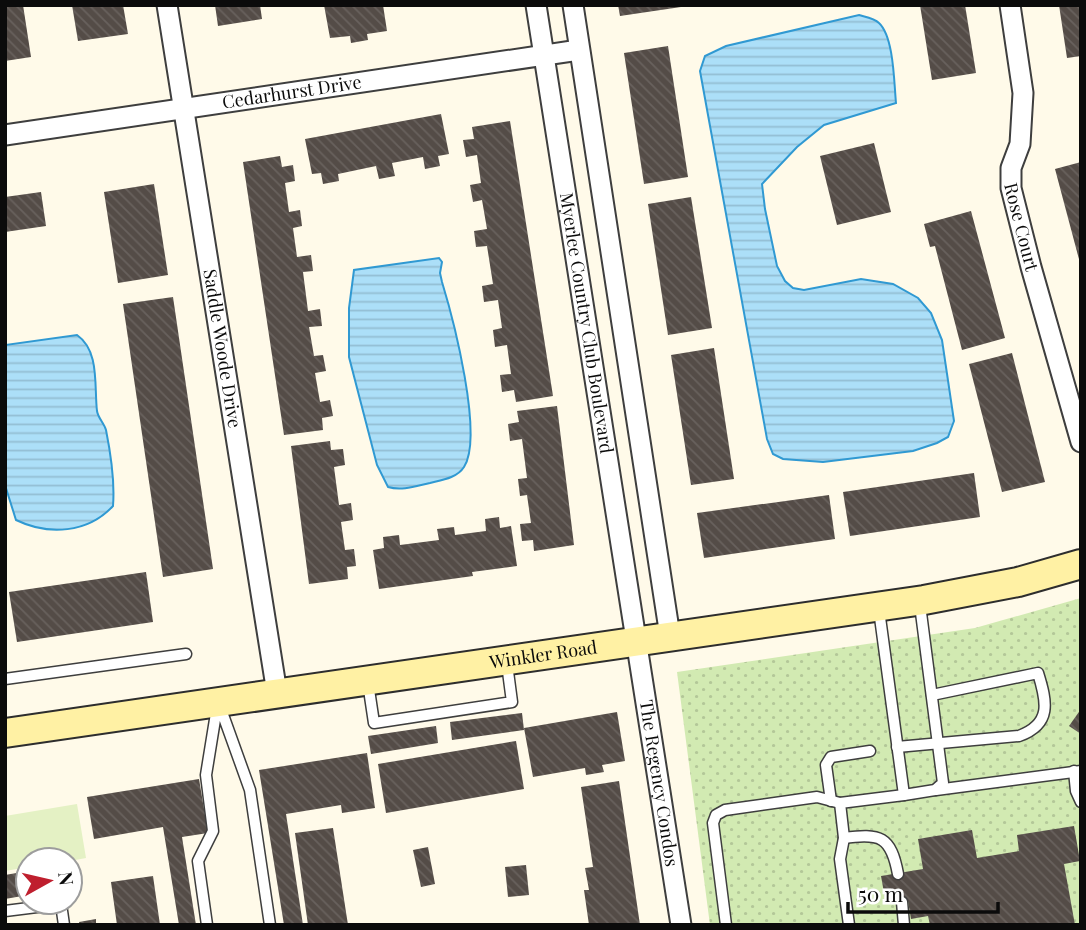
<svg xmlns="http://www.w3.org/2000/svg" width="1086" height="930" font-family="'Playfair Display',serif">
<defs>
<pattern id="grass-dots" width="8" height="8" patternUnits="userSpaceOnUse" patternTransform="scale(1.75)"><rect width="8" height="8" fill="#d2eab2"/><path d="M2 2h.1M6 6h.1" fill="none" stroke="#b3c798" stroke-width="1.8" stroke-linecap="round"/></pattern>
<pattern id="water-rules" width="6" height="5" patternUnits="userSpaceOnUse" patternTransform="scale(1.75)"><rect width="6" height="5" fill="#acdff8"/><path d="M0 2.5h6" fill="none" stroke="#93bed3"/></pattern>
<pattern id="building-back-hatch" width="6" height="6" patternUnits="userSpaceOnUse" patternTransform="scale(1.75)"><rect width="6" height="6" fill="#544c47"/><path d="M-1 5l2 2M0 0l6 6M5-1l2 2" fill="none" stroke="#68615d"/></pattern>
</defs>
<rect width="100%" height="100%" fill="#fffae9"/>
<polygon fill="url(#grass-dots)" points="1081,598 1081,925 710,925 677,672 975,628"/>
<polygon fill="#e4f1c4" points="77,804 86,858 70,861 28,860 28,867 5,871 5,816"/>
<g fill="url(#water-rules)" stroke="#3099d2" stroke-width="2">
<path d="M 859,15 C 866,17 874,18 879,23 C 894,37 894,83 896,103 L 824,125 L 797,147 L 762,184 L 765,209 L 777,266 L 785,281 L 793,288 L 804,290 L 861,279 L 893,284 L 918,298 L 931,313 L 942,340 L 954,421 L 948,437 L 937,443 L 913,451 L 823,462 L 783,459 L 773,454 L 767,439 L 700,71 L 705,56 L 726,46 Z"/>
<path d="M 439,258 L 442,262 L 440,273 L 442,282 C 453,318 484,436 464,467 C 457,478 442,480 430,483 C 416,486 402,491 388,487 L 377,465 L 349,357 L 349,308 L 354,270 Z"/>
<path d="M 77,335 C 100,351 94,386 97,411 C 98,418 104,423 106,430 C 111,455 115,481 113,506 C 88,533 49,536 16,520 L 5,485 L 5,345 Z"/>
</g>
<g fill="url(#building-back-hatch)">
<polygon points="5,5 23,5 31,57 5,61"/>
<polygon points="72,5 123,5 128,34 78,41"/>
<polygon points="215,5 260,5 262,19 218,26"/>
<polygon points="324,5 383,5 387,31 367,34 368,40 351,43 350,36 330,38"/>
<polygon points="618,5 681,5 681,7 620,16"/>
<polygon points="920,5 965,5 976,73 932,80"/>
<polygon points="1059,5 1081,5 1081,56 1067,58"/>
<polygon points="668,46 688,177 644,184 624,53"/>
<polygon points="441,114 449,154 438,156 440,166 425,169 423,157 392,163 395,176 379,179 376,166 338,174 339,181 323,184 321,173 312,174 305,139"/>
<polygon points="510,121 553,396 516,402 514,390 502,392 500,375 511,374 507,345 495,347 493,330 502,328 498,300 484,302 482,286 493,284 487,246 476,247 474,231 487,229 482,200 473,202 470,185 481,183 477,155 466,157 463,140 474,139 472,127"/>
<polygon points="874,143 891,212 837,225 820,156"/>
<polygon points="280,156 282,167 293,165 295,181 285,183 289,212 300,210 302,226 293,228 297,257 311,255 313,271 303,272 308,311 320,309 322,326 309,327 314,356 323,355 326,371 315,373 320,402 330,400 333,416 322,418 323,430 284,435 243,162"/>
<polygon points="1081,162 1081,263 1080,263 1055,169"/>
<polygon points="154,184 168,275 118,283 104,192"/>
<polygon points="41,192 46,226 5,232 5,197"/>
<polygon points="691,197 712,328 668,335 648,204"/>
<polygon points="971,211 1005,338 962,350 935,246 930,247 924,224"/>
<polygon points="173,297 213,569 163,577 123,304"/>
<polygon points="714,348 734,479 691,485 671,355"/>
<polygon points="1012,353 1045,482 1002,492 969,364"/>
<polygon points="557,406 574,545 534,551 533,540 522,541 520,524 531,523 527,495 520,496 518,479 527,478 522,439 510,441 508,424 519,422 517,411"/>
<polygon points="330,441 331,450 343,449 345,465 334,467 339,505 351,503 353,520 341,522 345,550 354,549 356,566 347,567 348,579 309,584 291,446"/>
<polygon points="974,473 980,517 850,536 843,492"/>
<polygon points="829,495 835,539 704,558 697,513"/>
<polygon points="499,517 500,528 511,526 517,566 472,572 473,576 379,589 373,550 384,548 383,537 399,535 400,545 439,540 437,529 454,527 455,535 486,531 485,519"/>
<polygon points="146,572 153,622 17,642 9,592"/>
<polygon points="1081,709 1081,734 1069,726"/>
<polygon points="617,712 625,761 602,765 604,772 586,775 585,768 533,777 524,728"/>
<polygon points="522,713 524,730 452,740 450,722"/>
<polygon points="436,726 438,743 371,754 368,736"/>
<polygon points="516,741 524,789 386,813 378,764"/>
<polygon points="367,753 375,808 342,813 341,805 286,814 303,925 284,925 259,770"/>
<polygon points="199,779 208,833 182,837 196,925 179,925 163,827 94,839 87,797"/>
<polygon points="619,781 640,925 589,925 584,890 589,890 585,868 593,867 581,787"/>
<polygon points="1074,826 1080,861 1064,864 1075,925 930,925 928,916 911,919 908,901 886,904 881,876 923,869 918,839 972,830 977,858 1019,851 1017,835"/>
<polygon points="333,828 348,925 308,925 295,833"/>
<polygon points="428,847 435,884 421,887 413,850"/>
<polygon points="526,865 529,895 508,897 505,867"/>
<polygon points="28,871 28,895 5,899 5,875"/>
<polygon points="153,876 160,925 117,925 111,882"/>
<polygon points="96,919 96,925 80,925 79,922"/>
</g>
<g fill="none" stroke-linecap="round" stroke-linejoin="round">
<g stroke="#3e3e3e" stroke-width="13">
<g id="lane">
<polyline points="879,610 904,795 935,790 943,783 920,605"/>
<polyline points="5,679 186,654"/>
<polyline points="368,683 374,723 512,702 507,664"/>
<path d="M 897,747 L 1019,736 C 1052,724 1047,702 1038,673 L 932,695"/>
<polyline points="1074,771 1076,791 1081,802"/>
<polyline points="936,790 1081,771"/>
<polyline points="831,801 826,765 831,757 870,751"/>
<polyline points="844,838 840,859 849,925"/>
<path d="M 898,874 C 891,836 880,833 844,838 L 840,803 L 904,795"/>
<polyline points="902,902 904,925"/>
<polyline points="5,911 61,904 64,925"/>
<polyline points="207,925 198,861 213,831 206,775 218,701 250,790 270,925"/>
<polyline points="726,925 713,823 716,815 725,810 817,797 840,803"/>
</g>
</g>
<g stroke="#3e3e3e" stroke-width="23">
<g id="street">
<path id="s1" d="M 167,5 L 277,693"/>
<path id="s2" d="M 536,5 L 681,925"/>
<polyline points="573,5 670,636"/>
<path id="s3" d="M 1010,5 L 1023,93 L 1020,144 L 1011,168 L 1011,188 L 1031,267 L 1081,442"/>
<path id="s4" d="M 5,135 L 579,50"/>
</g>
</g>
<g stroke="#2d2d2d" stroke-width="32">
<g id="secondary">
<path id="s5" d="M 5,733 L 924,600 L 1018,582 L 1081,564"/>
</g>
</g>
<use href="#lane" stroke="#fff" stroke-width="10"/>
<use href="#street" stroke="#fff" stroke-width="19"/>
<use href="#secondary" stroke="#fff1a4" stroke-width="28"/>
</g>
<g text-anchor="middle" stroke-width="7" stroke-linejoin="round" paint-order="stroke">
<g font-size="18" fill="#0b0b0b" stroke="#fff">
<text dy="6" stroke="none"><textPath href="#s4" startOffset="290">Cedarhurst Drive</textPath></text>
<text dy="6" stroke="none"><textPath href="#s3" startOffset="226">Rose Court</textPath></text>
<text dy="6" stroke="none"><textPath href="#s2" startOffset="322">Myerlee Country Club Boulevard</textPath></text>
<text dy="6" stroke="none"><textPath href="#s1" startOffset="348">Saddle Woode Drive</textPath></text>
<text dy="6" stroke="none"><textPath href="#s5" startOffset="544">Winkler Road</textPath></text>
<text dy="6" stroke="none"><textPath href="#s2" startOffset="788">The Regency Condos</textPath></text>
</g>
</g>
<rect width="1086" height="930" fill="none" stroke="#0b0b0b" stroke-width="14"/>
<g transform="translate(49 881) rotate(82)"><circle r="33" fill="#ffffff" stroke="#9d9d9d" stroke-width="2"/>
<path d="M0-5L12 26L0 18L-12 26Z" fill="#bf1f2e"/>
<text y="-10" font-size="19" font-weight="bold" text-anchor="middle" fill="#0b0b0b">N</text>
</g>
<path d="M848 902v10h150v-10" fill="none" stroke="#0b0b0b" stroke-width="3.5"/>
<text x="858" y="902" font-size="21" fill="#0b0b0b" stroke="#ffffff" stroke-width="5" paint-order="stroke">50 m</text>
</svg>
